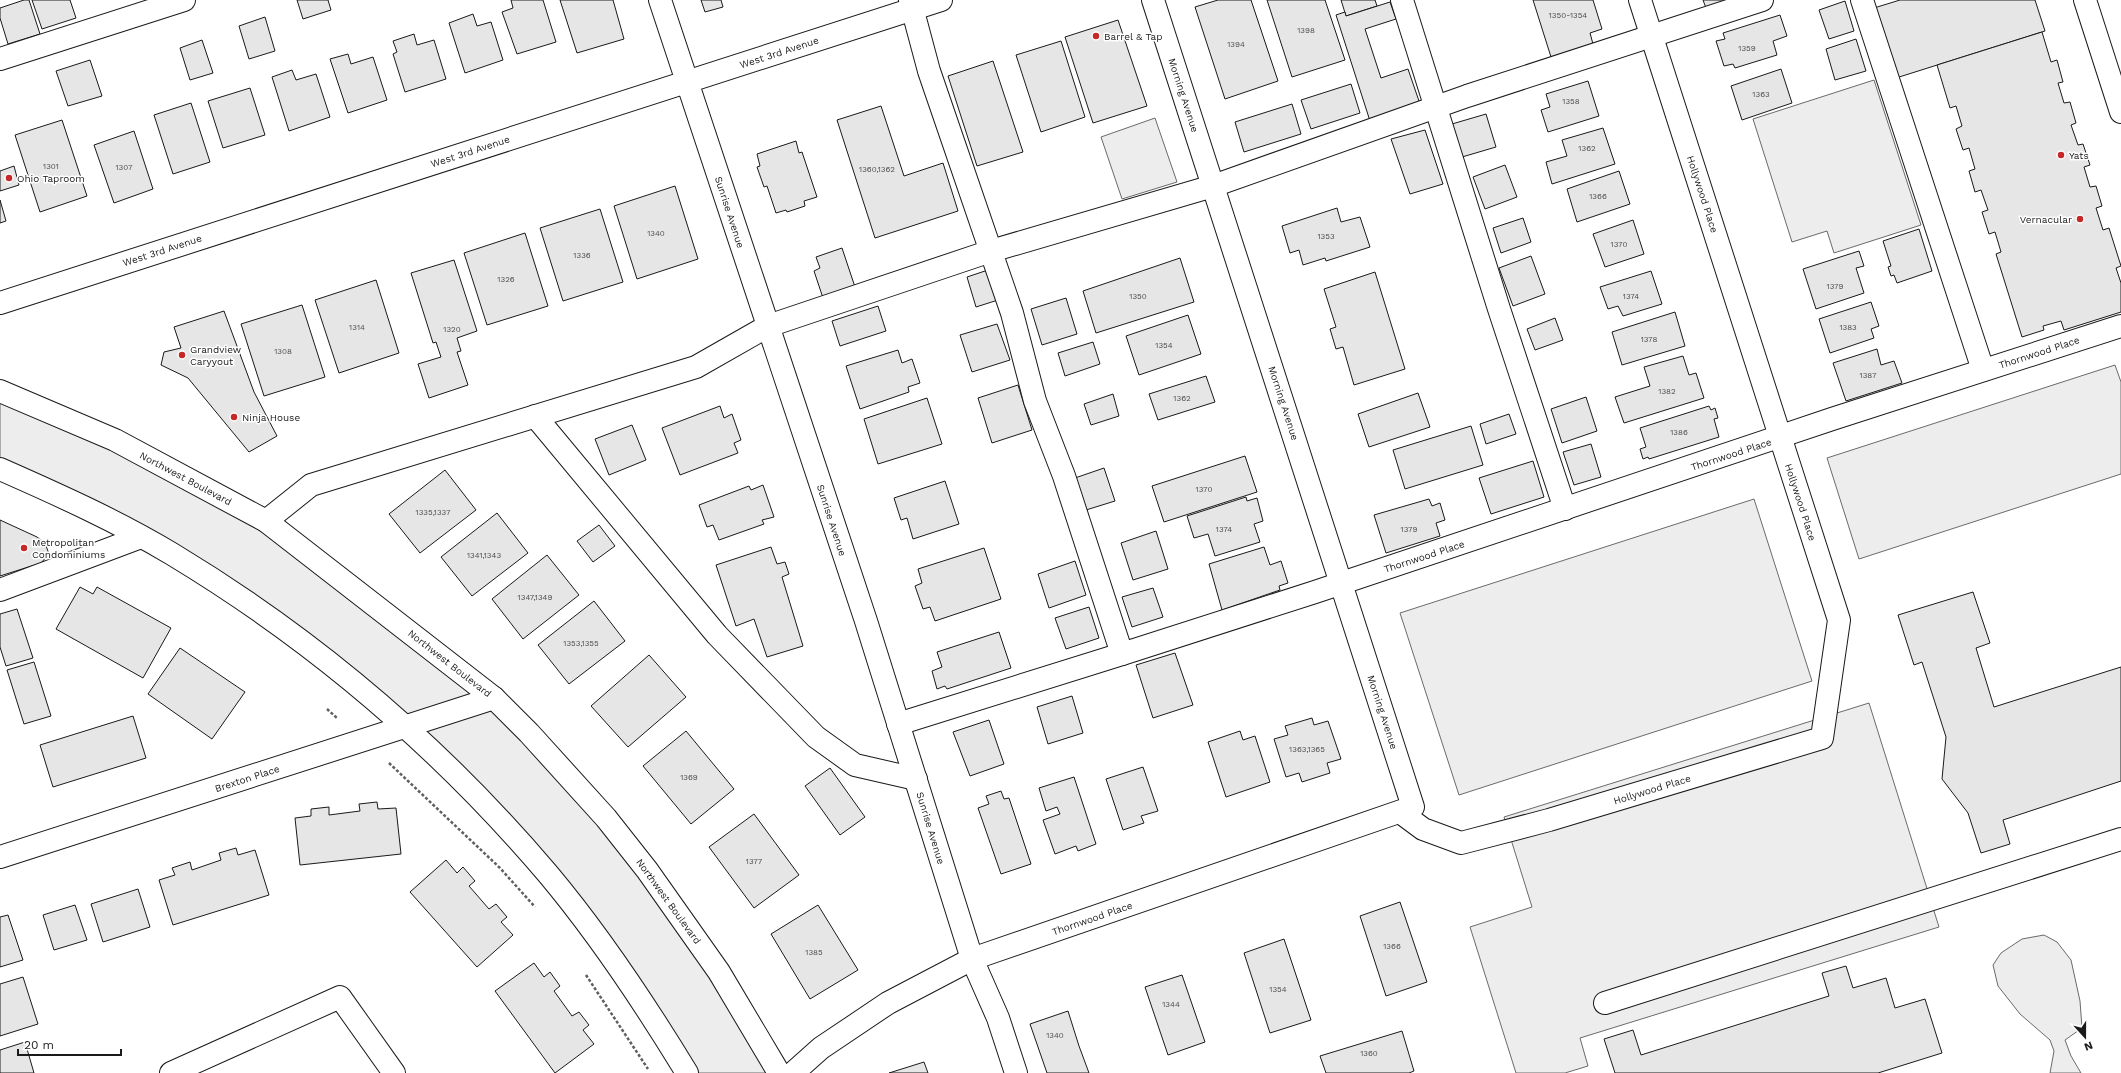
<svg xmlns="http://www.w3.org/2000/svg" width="2121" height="1073" font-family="'Work Sans',sans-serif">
<rect width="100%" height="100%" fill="#fff"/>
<g fill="#ededed" stroke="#6a6a6a">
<polygon points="1874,80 1921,225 1834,253 1827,231 1792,242 1753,119"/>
<polygon points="1155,118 1177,182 1122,199 1101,137"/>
<polygon points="2115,365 2121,382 2121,474 1859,559 1827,458"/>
<polygon points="0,391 263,518 494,698 606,818 779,1073 687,1073 508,830 273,620 0,469"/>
<polygon points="1754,499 1812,681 1459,795 1400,613"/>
<polygon points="1869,703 1939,927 1580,1038 1588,1066 1565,1073 1516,1073 1470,927 1532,907 1504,817"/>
<polygon points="2044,935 2057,942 2071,960 2080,1001 2082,1028 2065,1040 2071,1056 2081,1073 2050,1073 2054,1051 2050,1040 2020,1014 1998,986 1993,965 2001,953 2022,939"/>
</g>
<g fill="#e6e6e6" stroke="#1a1a1a">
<polygon points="24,0 29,0 40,34 8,44 0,18 0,8"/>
<polygon points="32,0 70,0 76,18 42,29"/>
<polygon points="297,0 328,0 331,10 303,19"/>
<polygon points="511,0 543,0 556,42 517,54 502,12 513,8"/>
<polygon points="560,0 613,0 624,39 577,53"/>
<polygon points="701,0 721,0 723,7 705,12"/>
<polygon points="1218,0 1251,0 1278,81 1225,99 1195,7"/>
<polygon points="1267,0 1325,0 1345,60 1292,77"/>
<polygon points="1341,0 1375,0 1377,6 1346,16"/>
<polygon points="1533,0 1593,0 1602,29 1590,33 1593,44 1551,57"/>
<polygon points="1703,0 1731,0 1706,8"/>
<polygon points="1900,0 2035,0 2045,31 1896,78 1874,8"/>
<polygon points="1845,1 1854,31 1829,39 1819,10"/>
<polygon points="1390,2 1396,19 1365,29 1381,78 1408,69 1420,104 1370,121 1336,15 1345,12 1346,16"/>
<polygon points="473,14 477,26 491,22 503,60 465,73 449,23"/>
<polygon points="1780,15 1787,36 1773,41 1777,55 1735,68 1733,64 1724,66 1716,41 1725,39 1723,33"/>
<polygon points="265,17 275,51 249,59 239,26"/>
<polygon points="1118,20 1147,106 1093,123 1065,37"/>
<polygon points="2042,32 2051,62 2057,60 2063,82 2058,83 2064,103 2070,102 2076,123 2071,125 2078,145 2083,144 2090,165 2084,167 2090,187 2096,186 2102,206 2096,208 2103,230 2109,228 2121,266 2116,268 2121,283 2121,312 2064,330 2061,321 2043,326 2044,330 2022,337 1996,254 2001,252 1995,232 1989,234 1982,212 1988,210 1981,190 1975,192 1969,171 1975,169 1969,148 1963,150 1956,129 1962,126 1956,106 1950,108 1937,65"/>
<polygon points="414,34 417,45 434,40 446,79 405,92 393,54 397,52 393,41"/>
<polygon points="1856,39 1866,71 1835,80 1826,49"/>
<polygon points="202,40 213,73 190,80 180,48"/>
<polygon points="1061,41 1085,117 1041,132 1016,55"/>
<polygon points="348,54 351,64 373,57 387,100 348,113 330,59"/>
<polygon points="90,60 102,96 68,106 56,71"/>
<polygon points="993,61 1023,152 977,166 948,76"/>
<polygon points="1781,69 1792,103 1742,120 1731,86"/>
<polygon points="292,70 296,80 316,74 330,117 289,131 272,77"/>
<polygon points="1588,81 1599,116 1548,132 1541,110 1550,107 1546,94"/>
<polygon points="1351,84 1360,113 1311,129 1301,100"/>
<polygon points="250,88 265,135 223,148 208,101"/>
<polygon points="191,103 210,162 173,174 154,115"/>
<polygon points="1292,104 1301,134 1244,152 1235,122"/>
<polygon points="881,106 904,176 943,163 958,211 875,238 837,120"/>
<polygon points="1486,114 1496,147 1462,157 1452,124"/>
<polygon points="62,120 87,196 40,212 15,135"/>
<polygon points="1603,128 1615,164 1552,184 1546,162 1567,156 1562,140"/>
<polygon points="1425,130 1443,184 1410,194 1391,139"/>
<polygon points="134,131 153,189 114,203 94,145"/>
<polygon points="796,141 799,153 802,152 817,197 804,201 805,206 787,212 786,210 776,213 767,186 764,187 757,167 760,166 757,154"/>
<polygon points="1505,165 1517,197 1485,209 1473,177"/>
<polygon points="14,166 19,185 0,191 0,171"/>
<polygon points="1619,171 1630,204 1577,222 1567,189"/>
<polygon points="675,186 698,259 637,279 614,206"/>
<polygon points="0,200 6,221 0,223"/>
<polygon points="1337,208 1341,222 1360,217 1370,247 1326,261 1325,258 1303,265 1299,250 1290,253 1282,226"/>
<polygon points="600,209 623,282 563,301 540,228"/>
<polygon points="1523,218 1531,242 1501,253 1493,228"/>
<polygon points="1633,220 1644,254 1605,267 1593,234"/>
<polygon points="1919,229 1932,271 1897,283 1894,275 1891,276 1888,267 1891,266 1883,241"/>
<polygon points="525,233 548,306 487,325 464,253"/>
<polygon points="842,248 855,287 823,298 814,271 820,268 816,257"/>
<polygon points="1859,251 1864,266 1856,268 1864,293 1816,309 1803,269"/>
<polygon points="1531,256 1545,294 1513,306 1499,268"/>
<polygon points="1180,258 1194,302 1096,333 1083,291"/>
<polygon points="454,260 477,331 457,338 461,351 457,352 468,385 429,398 418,364 441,357 436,342 433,343 411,273"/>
<polygon points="988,270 998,300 976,307 967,277"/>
<polygon points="1651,271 1662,304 1623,316 1618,306 1608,309 1600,287"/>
<polygon points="1375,272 1405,369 1354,385 1343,347 1336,349 1330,329 1336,327 1324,289"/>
<polygon points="376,280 399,353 339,373 315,300"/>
<polygon points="1066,298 1077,334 1042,345 1031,309"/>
<polygon points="1871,302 1879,326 1871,329 1874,338 1830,353 1819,319"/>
<polygon points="302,305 325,377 264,396 241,324"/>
<polygon points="878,306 886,331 840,346 832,321"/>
<polygon points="224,311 254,392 277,436 249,452 188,378 161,365 164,352 181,348 174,327"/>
<polygon points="1675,312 1685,346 1622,365 1612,332"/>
<polygon points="1188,315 1201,354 1139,375 1126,336"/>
<polygon points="1555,318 1563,340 1535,350 1527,329"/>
<polygon points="997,324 1010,360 972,372 960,335"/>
<polygon points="1093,342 1100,364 1065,376 1058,353"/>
<polygon points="1877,349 1881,365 1894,361 1902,383 1846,401 1833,363"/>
<polygon points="898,350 902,363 912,359 920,383 908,387 909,392 860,409 846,366"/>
<polygon points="1683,356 1689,375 1696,373 1704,398 1624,423 1615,397 1650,386 1644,367"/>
<polygon points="1206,376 1215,402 1158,420 1149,394"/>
<polygon points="1018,385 1032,430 992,443 978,398"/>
<polygon points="1418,393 1430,427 1369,447 1358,414"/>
<polygon points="1113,394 1119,416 1091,425 1084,404"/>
<polygon points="1586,397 1597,431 1562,443 1551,409"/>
<polygon points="927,398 942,444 878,464 864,419"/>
<polygon points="720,406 724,418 732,414 741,440 734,443 738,453 680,475 662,428"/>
<polygon points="1709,406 1711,410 1715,408 1718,418 1714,419 1719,437 1649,459 1648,457 1643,459 1640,449 1646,447 1640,428"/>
<polygon points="1509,414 1516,434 1486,444 1480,424"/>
<polygon points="632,425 646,460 609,475 595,439"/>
<polygon points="1471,426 1483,465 1405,489 1393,450"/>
<polygon points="1591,444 1601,477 1574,485 1563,452"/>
<polygon points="1245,456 1257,492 1164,522 1152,486"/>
<polygon points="1533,461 1544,497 1491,514 1479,478"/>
<polygon points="1104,468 1115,501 1086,510 1075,478"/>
<polygon points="445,470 476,510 420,553 389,514"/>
<polygon points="945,481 959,524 913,539 907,518 901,520 894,498"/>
<polygon points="763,485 774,517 762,520 764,524 719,540 713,525 707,527 699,505 749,486 751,490"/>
<polygon points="1246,497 1247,501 1257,498 1263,521 1254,524 1260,542 1215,556 1208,534 1194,538 1187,516"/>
<polygon points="1429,499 1432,506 1440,503 1445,520 1436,523 1440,536 1386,553 1374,515"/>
<polygon points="497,513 528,553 472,596 441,557"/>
<polygon points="0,520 37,537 45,543 49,554 41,563 0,576"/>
<polygon points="599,525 615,546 593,562 577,541"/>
<polygon points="1156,531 1168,569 1133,580 1121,543"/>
<polygon points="771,547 777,564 785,562 789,574 782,577 803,646 767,657 754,619 736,626 716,565"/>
<polygon points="1264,547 1270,565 1281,561 1288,583 1279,586 1280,590 1222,610 1209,564"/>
<polygon points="984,548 1001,599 935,621 930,607 923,609 915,586 922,583 918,569"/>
<polygon points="547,555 579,595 523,639 492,599"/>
<polygon points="1075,561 1086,595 1049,608 1038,574"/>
<polygon points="80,587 93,594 97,587 171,628 143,678 56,629"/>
<polygon points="1153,588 1163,617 1132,627 1122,597"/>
<polygon points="1973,592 1990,643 1976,648 1994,707 2121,667 2121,781 2003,820 2010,844 1981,853 1968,813 1942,779 1946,737 1922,662 1914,665 1898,615"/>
<polygon points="594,601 625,641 569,684 538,645"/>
<polygon points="1089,607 1099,638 1066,649 1055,618"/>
<polygon points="17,609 33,658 6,666 0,647 0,614"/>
<polygon points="999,632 1011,668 947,689 945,686 937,689 932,671 942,667 937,652"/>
<polygon points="180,648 245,692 212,739 148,694"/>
<polygon points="1175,653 1193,705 1153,718 1136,665"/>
<polygon points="649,655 686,697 628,747 591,706"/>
<polygon points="34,662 51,716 24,724 7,670"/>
<polygon points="1072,696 1083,733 1048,744 1037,707"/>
<polygon points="133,716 146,758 53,787 40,745"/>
<polygon points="1312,718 1314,725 1328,721 1341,759 1327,763 1330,773 1302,782 1299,773 1286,777 1274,739 1288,735 1285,726"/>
<polygon points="989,720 1004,764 970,776 953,732"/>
<polygon points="686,731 734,789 691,824 643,766"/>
<polygon points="1240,731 1243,740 1255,736 1270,782 1226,797 1208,742"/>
<polygon points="1143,767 1158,811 1141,816 1144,823 1123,830 1106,779"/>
<polygon points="830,768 865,817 840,835 805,786"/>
<polygon points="1074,777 1096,844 1078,851 1076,846 1055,854 1043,820 1060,814 1057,807 1046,811 1039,788"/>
<polygon points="1001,791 1004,799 1009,798 1031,864 1001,874 978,808 989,804 986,796"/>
<polygon points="377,802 378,809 396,808 401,854 300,865 295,818 311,816 311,809 329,807 329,815 360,811 359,804"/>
<polygon points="754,814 799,875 754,908 709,847"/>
<polygon points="236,848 238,855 255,850 269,895 173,925 159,880 175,875 172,868 190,862 192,870 221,860 219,853"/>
<polygon points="446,860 457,873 463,867 475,881 469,886 489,909 496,904 507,917 501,922 513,935 477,967 410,892"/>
<polygon points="138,889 150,927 103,942 91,904"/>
<polygon points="1400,902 1427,982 1386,996 1360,916"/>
<polygon points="75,905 87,940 54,950 43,915"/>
<polygon points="818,905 858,970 810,999 771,934"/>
<polygon points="8,915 23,960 0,967 0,917"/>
<polygon points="1284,939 1311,1020 1270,1033 1244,953"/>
<polygon points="534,963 544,977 550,972 560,986 554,991 572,1016 579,1012 589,1025 583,1030 594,1044 555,1073 495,991"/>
<polygon points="1846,966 1853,988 1886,978 1895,1008 1925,999 1942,1053 1878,1073 1615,1073 1604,1039 1633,1030 1641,1055 1829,996 1822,973"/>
<polygon points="1182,975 1205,1042 1168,1055 1145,987"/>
<polygon points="23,977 38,1024 0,1036 0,984"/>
<polygon points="1068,1011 1079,1046 1089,1073 1047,1073 1030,1024"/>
<polygon points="1402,1031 1414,1071 1409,1073 1326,1073 1320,1056"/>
<polygon points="25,1042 34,1073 0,1073 0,1050"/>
<polygon points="924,1062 928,1073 889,1073"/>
</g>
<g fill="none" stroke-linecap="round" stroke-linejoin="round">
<g stroke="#1a1a1a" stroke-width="24">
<g id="minor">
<polyline points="660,0 866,621 972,959 998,1018 1016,1073"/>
<polyline points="910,0 929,71 1012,313 1035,401 1064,476 1122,654 1315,592 1832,419 2121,326"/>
<polyline points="1402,0 1499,309 1565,509"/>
<polyline points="1862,0 1983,370"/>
<polyline points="0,59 184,0"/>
<polyline points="0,303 941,0"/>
<polyline points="535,416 717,635 816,737 855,765 916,779"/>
<polyline points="266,521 311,485 696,367 768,326 991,251 1213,186 1467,96 1762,0"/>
<polyline points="0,590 141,537"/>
<polyline points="898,724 1122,654"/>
<polyline points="1400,812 1423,829 1461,843 1549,820 1822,738 1839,620 1640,0"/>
<polyline points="0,857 494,698"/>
<polyline points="1605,1003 2121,839"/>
<polyline points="171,1073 340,997 394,1073"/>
<polyline points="793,1073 821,1048 888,1003 972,959 1413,807 1153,0"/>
</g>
</g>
<g stroke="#1a1a1a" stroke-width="24">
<g id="major">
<polyline points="2085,0 2121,112"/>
<polyline points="0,391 115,440 266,521 494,698 529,733 606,818 647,870 719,972 779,1073"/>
<path d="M 0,469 C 59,495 117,521 172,554 C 313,639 441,748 548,874 C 600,936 645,1004 687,1073"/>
</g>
</g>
<g stroke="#5f5f5f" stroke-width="2.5" stroke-dasharray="3 2" stroke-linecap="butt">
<polyline points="327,709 337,718"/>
<polyline points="389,763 500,868 535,907"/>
<polyline points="586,975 648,1069"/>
</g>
<use href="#minor" stroke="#fff" stroke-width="22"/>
<use href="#major" stroke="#fff" stroke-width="22"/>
</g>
<g fill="#c62828" stroke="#fff" stroke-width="1.5">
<circle cx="1096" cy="36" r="4"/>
<circle cx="2061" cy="155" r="4"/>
<circle cx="9" cy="178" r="4"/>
<circle cx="2080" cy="219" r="4"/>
<circle cx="182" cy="355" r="4"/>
<circle cx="234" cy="417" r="4"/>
<circle cx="24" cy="548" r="4"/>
</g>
<g text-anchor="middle" stroke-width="3" stroke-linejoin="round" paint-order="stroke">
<g font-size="8" fill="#4d4d4d">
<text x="1568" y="18">1350-1354</text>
<text x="1306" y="33">1398</text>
<text x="1236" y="47">1394</text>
<text x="1747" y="51">1359</text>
<text x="1761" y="97">1363</text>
<text x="1571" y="104">1358</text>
<text x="1587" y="151">1362</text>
<text x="51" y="169">1301</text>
<text x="124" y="170">1307</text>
<text x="877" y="172">1360,1362</text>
<text x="1598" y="199">1366</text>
<text x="656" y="236">1340</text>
<text x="1326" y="239">1353</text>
<text x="1619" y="247">1370</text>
<text x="582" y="258">1336</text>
<text x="506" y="282">1326</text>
<text x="1835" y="289">1379</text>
<text x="1138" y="299">1350</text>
<text x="1631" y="299">1374</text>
<text x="357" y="330">1314</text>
<text x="1848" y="330">1383</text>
<text x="452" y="332">1320</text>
<text x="1649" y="342">1378</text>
<text x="1164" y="348">1354</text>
<text x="283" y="354">1308</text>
<text x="1868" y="378">1387</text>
<text x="1667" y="394">1382</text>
<text x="1182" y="401">1362</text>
<text x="1679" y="435">1386</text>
<text x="1204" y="492">1370</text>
<text x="433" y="515">1335,1337</text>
<text x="1224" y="532">1374</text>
<text x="1409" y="532">1379</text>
<text x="484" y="558">1341,1343</text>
<text x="535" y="600">1347,1349</text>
<text x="581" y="646">1353,1355</text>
<text x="1307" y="752">1363,1365</text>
<text x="689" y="780">1369</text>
<text x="754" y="864">1377</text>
<text x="1392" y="949">1366</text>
<text x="814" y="955">1385</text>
<text x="1278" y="992">1354</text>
<text x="1171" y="1007">1344</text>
<text x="1055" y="1038">1340</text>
<text x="1369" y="1056">1360</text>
</g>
<g font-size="10" fill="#1a1a1a" stroke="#fff" text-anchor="start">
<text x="1104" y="40">Barrel &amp; Tap</text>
<text x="2069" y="159">Yats</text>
<text x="17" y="182">Ohio Taproom</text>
<text x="2072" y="223" text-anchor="end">Vernacular</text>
<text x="190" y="353">Grandview<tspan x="190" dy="12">Caryyout</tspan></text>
<text x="242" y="421">Ninja House</text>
<text x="32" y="546">Metropolitan<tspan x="32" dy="12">Condominiums</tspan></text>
</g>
<g font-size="10" fill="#1a1a1a" stroke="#fff">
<text transform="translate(779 52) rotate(-18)" y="4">West 3rd Avenue</text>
<text transform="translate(1184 95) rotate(72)" y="4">Morning Avenue</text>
<text transform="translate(470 151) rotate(-18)" y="4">West 3rd Avenue</text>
<text transform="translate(1703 194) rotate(72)" y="4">Hollywood Place</text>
<text transform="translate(730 212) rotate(72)" y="4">Sunrise Avenue</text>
<text transform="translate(162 250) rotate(-18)" y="4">West 3rd Avenue</text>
<text transform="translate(2039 352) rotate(-18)" y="4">Thornwood Place</text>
<text transform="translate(1284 403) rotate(72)" y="4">Morning Avenue</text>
<text transform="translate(1731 454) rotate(-18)" y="4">Thornwood Place</text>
<text transform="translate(186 478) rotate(28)" y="4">Northwest Boulevard</text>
<text transform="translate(1801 502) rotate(72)" y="4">Hollywood Place</text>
<text transform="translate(832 520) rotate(72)" y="4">Sunrise Avenue</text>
<text transform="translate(1424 556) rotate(-18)" y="4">Thornwood Place</text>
<text transform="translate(450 663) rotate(38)" y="4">Northwest Boulevard</text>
<text transform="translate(1383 712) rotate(72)" y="4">Morning Avenue</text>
<text transform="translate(247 778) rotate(-18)" y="4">Brexton Place</text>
<text transform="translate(1652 789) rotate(-17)" y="4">Hollywood Place</text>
<text transform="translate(931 828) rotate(73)" y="4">Sunrise Avenue</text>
<text transform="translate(669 901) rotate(54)" y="4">Northwest Boulevard</text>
<text transform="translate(1092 918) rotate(-19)" y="4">Thornwood Place</text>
</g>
</g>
<g transform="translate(2085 1037) rotate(159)" stroke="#ffffff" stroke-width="3" paint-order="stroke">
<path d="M0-3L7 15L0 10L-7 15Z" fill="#1a1a1a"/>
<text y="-6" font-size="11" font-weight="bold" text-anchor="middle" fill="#1a1a1a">N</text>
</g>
<path d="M18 1049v6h103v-6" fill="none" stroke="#1a1a1a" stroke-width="2"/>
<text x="24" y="1049" font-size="12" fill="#1a1a1a" stroke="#ffffff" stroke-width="3" paint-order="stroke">20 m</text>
</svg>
